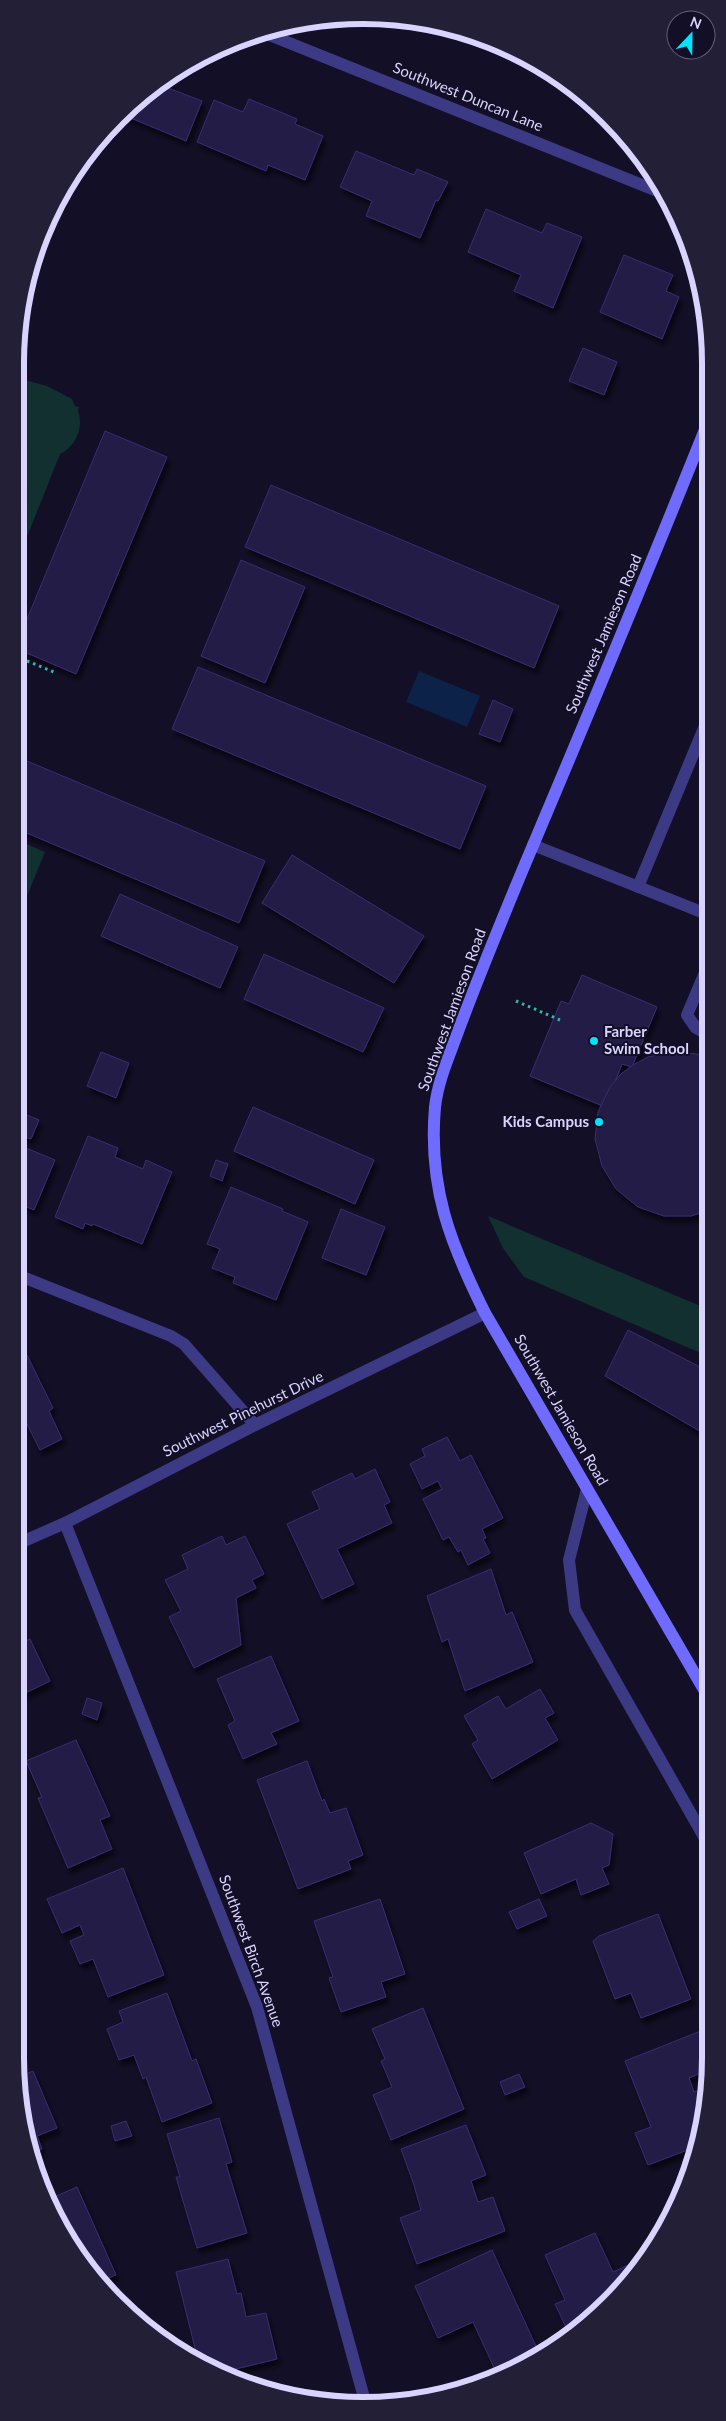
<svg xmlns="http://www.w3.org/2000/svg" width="726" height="2421" font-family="Lato,sans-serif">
<defs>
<filter id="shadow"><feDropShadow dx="3" dy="5.5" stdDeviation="2.5" flood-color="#0009"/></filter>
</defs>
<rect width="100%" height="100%" fill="#130f26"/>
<g fill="#12302f">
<path d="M 15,375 L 25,380 L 47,386 L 72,399 L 75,406 L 79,407 L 78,411 C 84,428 76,446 60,454 L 15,567 Z"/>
<polygon points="15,839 45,852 15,925"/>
<polygon points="488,1216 710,1310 710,1357 524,1277 503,1248"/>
</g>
<polygon fill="#0c2248" points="419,671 480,696 467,727 406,702"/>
<g fill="#241b47" stroke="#3b2d73" filter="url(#shadow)">
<polygon points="164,79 172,82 168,88 202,101 186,141 121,114"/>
<polygon points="249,99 297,119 295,124 323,136 305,180 268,165 266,171 197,142 214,100 243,112"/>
<polygon points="356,151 414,175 417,169 448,182 438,201 436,200 420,238 366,216 372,201 340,187"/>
<polygon points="486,209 542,233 547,223 582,237 553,308 514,291 521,275 468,252"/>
<polygon points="624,255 673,275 666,291 679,297 662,339 600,312"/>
<polygon points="583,348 617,362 604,395 569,381"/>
<polygon points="105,431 167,457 76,674 15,648"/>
<polygon points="271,485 559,606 534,668 245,547"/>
<polygon points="241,560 305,587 265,683 201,656"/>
<polygon points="198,667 486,786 460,849 172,729"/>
<polygon points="493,700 513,709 500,742 479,734"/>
<polygon points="15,756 265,861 239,923 15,828"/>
<polygon points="292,855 424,936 394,983 262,903"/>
<polygon points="120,894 238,947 220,988 101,936"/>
<polygon points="264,954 384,1008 363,1052 244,999"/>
<polygon points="582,975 657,1007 632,1067 622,1064 605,1107 530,1076 561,1001 569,1004"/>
<polygon points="675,1051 703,1055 709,1059 710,1210 691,1216 664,1216 638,1207 616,1189 602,1166 595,1139 598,1112 610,1087 621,1074 633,1065 648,1057"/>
<polygon points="101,1052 129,1063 116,1098 87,1086"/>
<polygon points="253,1107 374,1160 355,1204 234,1151"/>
<polygon points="15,1110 39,1120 31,1139 19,1135 16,1144 55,1160 34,1210 15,1202"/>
<polygon points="88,1136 118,1148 115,1157 143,1169 146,1160 172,1172 142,1244 93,1224 92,1226 85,1223 83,1229 55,1217"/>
<polygon points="216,1160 228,1164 222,1181 210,1176"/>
<polygon points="231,1187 283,1209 282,1211 308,1222 276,1300 233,1283 235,1277 212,1268 220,1249 207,1244"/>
<polygon points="341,1209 385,1227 366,1275 322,1258"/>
<polygon points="628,1330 710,1372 710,1437 605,1376"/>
<polygon points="15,1355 17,1360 27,1355 53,1408 49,1411 62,1439 40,1450 26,1422 15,1427"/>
<polygon points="447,1437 460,1461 471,1455 503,1518 482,1529 486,1538 483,1539 490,1553 468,1565 461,1550 458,1552 449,1537 443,1540 423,1499 442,1489 438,1481 422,1489 410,1464 425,1456 422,1449"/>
<polygon points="375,1469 390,1502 384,1505 392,1523 337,1549 354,1584 322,1599 287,1524 320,1509 312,1492 352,1473 355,1479"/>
<polygon points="222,1536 226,1545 245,1536 264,1574 252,1580 256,1588 236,1598 241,1645 194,1668 169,1617 181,1611 165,1580 188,1569 182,1555"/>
<polygon points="491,1569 506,1615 512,1612 533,1662 465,1691 448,1639 442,1642 427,1596"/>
<polygon points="30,1639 50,1681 15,1698 15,1646"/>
<polygon points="271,1656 299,1721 271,1733 277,1744 243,1759 228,1725 235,1721 217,1679"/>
<polygon points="540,1689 554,1713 545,1718 558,1740 492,1779 472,1744 478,1740 464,1716 498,1696 506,1709"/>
<polygon points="87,1698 102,1703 97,1720 82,1714"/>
<polygon points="76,1740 110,1816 100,1820 112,1849 68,1868 38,1798 42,1797 26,1761"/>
<polygon points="307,1761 322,1801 324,1799 330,1813 346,1808 363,1855 348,1861 351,1869 298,1889 257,1780"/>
<polygon points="591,1823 613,1834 609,1865 602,1868 609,1884 581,1895 576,1879 541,1894 524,1853"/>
<polygon points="123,1868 164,1975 108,1997 93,1959 80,1964 70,1941 84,1935 80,1925 62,1933 47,1899"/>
<polygon points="380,1899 405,1974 381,1982 386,1997 341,2012 329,1978 333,1977 314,1921"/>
<polygon points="539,1899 547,1916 517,1929 509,1912"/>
<polygon points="658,1914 691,1999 641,2018 631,1993 615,1999 593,1941 599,1936"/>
<polygon points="167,1993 192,2061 196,2059 212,2103 162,2122 146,2077 143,2079 134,2055 119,2060 107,2029 123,2022 119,2011"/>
<polygon points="423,2008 464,2109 391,2140 373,2095 392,2087 381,2061 385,2059 372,2029"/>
<polygon points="711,2027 710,2069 689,2078 694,2092 708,2087 704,2126 698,2146 648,2165 635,2133 651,2127 625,2061"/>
<polygon points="33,2071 57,2128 37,2136 42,2149 30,2155 22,2126 17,2078"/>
<polygon points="519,2074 525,2087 505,2095 500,2082"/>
<polygon points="219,2118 232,2162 226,2164 247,2233 197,2248 176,2177 180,2177 167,2134"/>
<polygon points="126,2121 132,2136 115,2141 111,2126"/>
<polygon points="466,2125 486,2175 471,2181 478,2202 493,2197 505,2231 417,2264 400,2218 421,2210 414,2185 401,2149"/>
<polygon points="77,2187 116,2275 98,2282 47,2200"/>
<polygon points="595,2233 613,2272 648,2256 609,2304 570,2336 555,2304 565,2300 545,2255"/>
<polygon points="492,2250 540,2355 497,2374 473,2322 438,2338 415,2286"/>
<polygon points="228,2259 237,2294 241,2293 246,2317 266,2313 277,2359 219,2373 199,2364 176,2272"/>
</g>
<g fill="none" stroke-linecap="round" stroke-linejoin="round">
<g stroke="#2fb8b0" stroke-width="3" stroke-dasharray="2.5 4" stroke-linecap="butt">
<polyline points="15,656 54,672"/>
<polyline points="516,1001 560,1020"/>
</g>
<g stroke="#3d3a85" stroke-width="12">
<polyline points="533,845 709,915"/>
<polyline points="638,887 709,716"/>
<polyline points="709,963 687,1015 696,1028 709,1035"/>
<polyline points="587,1489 569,1560 575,1610 711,1849"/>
</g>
<g stroke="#3d3a85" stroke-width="12">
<polyline points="262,32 662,193"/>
<polyline points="15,1274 171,1336 184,1344 255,1425"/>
<polyline points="65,1523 257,2007 366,2405"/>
<polyline points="15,1545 65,1523 255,1425 485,1313"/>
</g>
<path stroke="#6f6bff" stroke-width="12" d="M 708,422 C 648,572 586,720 523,869 C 501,922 479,975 459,1029 C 450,1054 438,1080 435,1107 C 428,1187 450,1243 485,1313 L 710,1700"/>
</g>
<g fill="#00e5ff" stroke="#130f26" stroke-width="2">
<circle cx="594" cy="1041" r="5"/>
<circle cx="599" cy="1122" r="5"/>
</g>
<g text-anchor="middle" stroke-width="4" stroke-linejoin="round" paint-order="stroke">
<g font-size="15" fill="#d9d4ff" stroke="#130f26">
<text transform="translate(468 97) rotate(22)" y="5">Southwest Duncan Lane</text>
<text transform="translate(604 634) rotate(-67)" y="5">Southwest Jamieson Road</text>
<text transform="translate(452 1010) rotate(-70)" y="5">Southwest Jamieson Road</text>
<text transform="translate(561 1410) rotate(60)" y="5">Southwest Jamieson Road</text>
<text transform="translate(243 1414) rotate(-26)" y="5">Southwest Pinehurst Drive</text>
<text transform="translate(251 1951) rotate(70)" y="5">Southwest Birch Avenue</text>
</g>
<g font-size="15" font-weight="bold" fill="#d9d4ff" stroke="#130f26" text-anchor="start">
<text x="604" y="1037">Farber<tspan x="604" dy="17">Swim School</tspan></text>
<text x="589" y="1127" text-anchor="end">Kids Campus</text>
</g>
</g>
<path d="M0 0H726V2421H0ZM363 24H363A339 339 0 0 1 702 363V2058A339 339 0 0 1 363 2397H363A339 339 0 0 1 24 2058V363A339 339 0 0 1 363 24Z" fill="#231f37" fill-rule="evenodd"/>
<path fill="none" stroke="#d9d4ff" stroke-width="6" d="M363 24H363A339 339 0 0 1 702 363V2058A339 339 0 0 1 363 2397H363A339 339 0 0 1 24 2058V363A339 339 0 0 1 363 24Z"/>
<g transform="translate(691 35) rotate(22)"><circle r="24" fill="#130f26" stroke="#625e7d"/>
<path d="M0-4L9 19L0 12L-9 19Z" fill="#00e5ff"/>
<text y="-8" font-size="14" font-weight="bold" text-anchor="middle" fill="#d9d4ff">N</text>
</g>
</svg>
